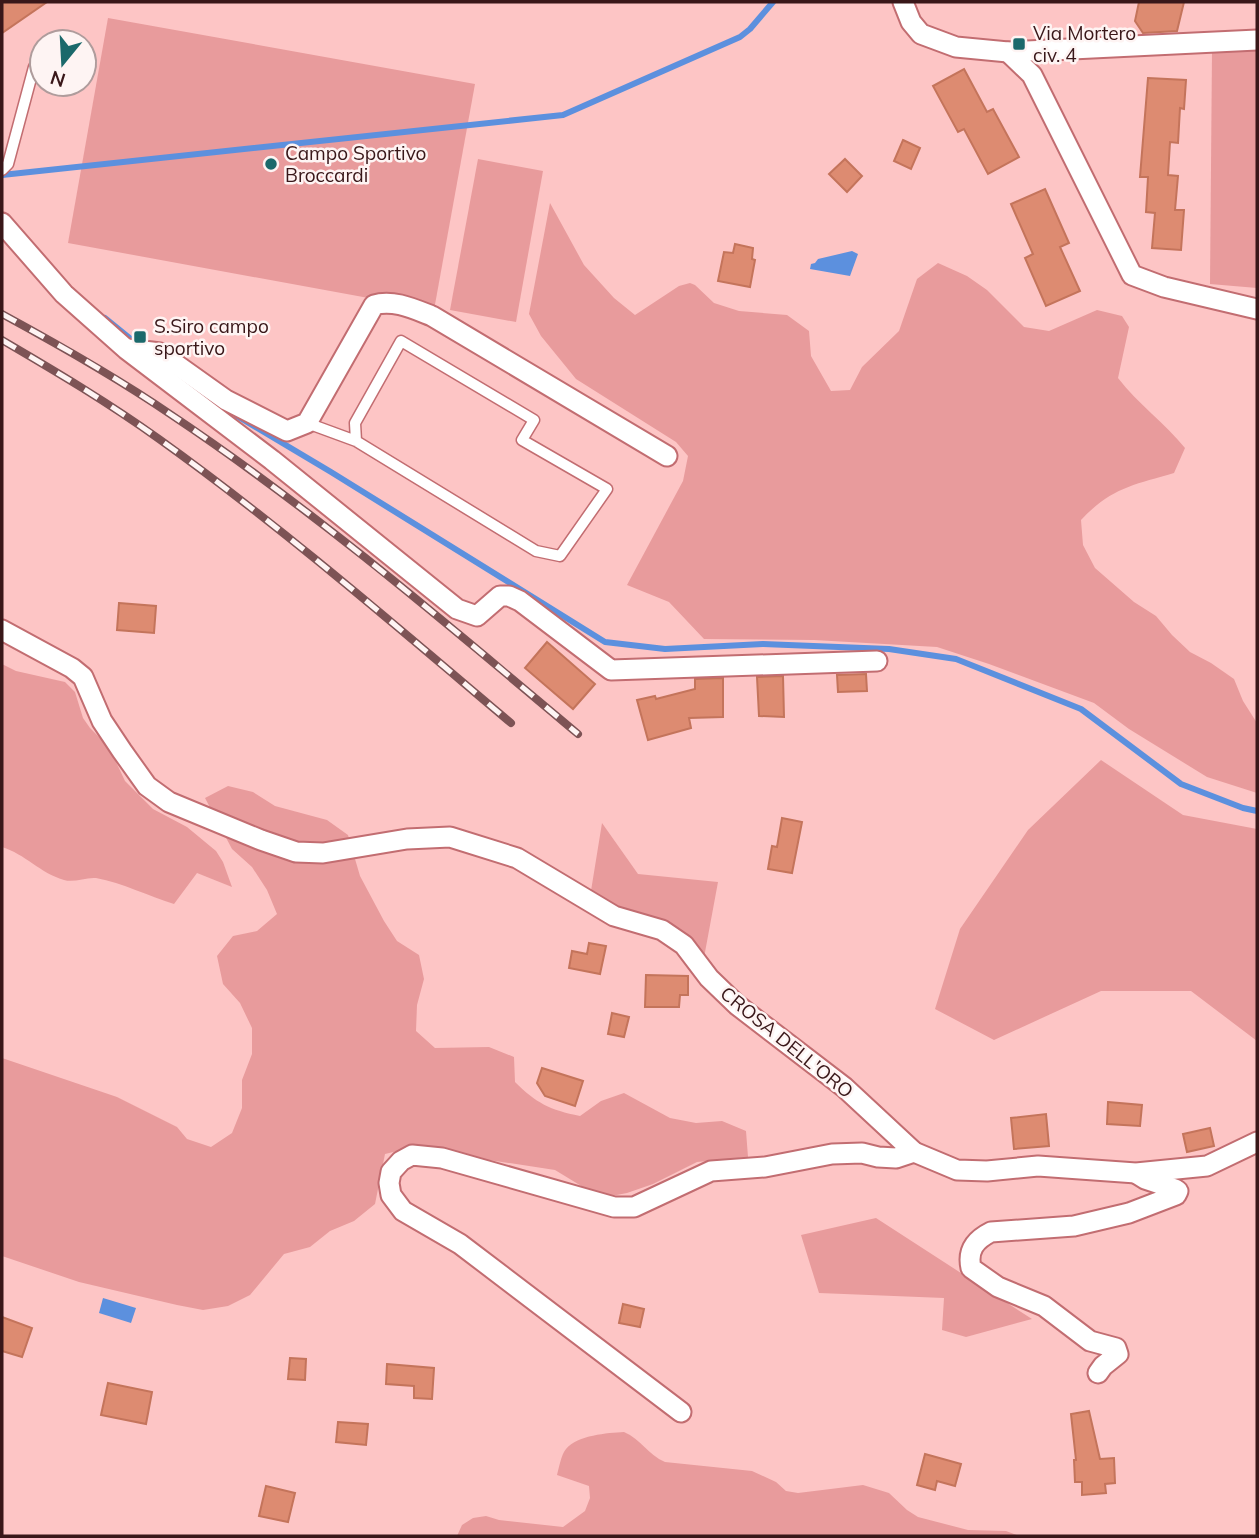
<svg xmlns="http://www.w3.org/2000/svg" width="1259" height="1538" font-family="Mulish,sans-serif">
<rect width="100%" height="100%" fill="#fdc5c5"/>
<g fill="#e89b9c">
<polygon points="108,18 475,84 434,310 68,243"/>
<polygon points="1257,47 1257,288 1210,284 1212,52"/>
<polygon points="478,159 543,171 516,322 450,310"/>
<path d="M 550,203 L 584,265 L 614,298 L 635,315 L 679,286 L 690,283 L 695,285 L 714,303 L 739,311 L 787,315 L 809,331 L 811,356 L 831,391 L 850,390 L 862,367 L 899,331 L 917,279 L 938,263 L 967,276 L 987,290 L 1024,327 L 1049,331 L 1097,310 L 1122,316 L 1129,327 L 1118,378 C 1138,404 1165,423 1185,448 L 1174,473 C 1133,485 1111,488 1081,520 L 1083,545 L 1095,568 L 1134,602 L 1156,616 L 1172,635 L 1190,652 L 1211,663 L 1234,679 L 1243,701 L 1257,723 L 1257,793 L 1207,777 L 1129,729 L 1094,703 L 989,664 L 937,647 L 814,640 L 704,639 L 669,602 L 627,585 L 683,481 L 688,456 L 676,442 L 576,379 L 541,336 L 529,314 Z"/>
<path d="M 2,664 L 16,671 L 65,682 L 75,692 L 83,718 L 90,728 L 109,747 L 125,781 L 153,809 L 187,827 L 216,851 L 223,862 L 232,887 L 197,873 L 174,904 C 148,896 123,883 96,878 C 86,877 74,883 64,880 C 40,873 25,854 2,847 Z"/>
<polygon points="1101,760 1183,815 1257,829 1257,1041 1191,991 1101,991 994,1040 935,1009 960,929 1028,830"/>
<path d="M 228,786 L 253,792 L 275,806 L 327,820 L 348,835 L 360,876 L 384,921 L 397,941 L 419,955 L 424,979 L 417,1005 L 416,1031 L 435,1048 L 489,1047 L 514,1057 L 515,1082 C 536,1103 550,1110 580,1116 L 601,1101 L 624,1093 L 670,1118 L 696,1123 L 722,1121 L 746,1131 L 748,1157 L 697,1162 L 653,1184 L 627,1193 L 601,1198 L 555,1170 L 410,1148 L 385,1154 L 375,1204 L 354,1221 L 330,1231 L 310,1247 L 284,1254 L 250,1295 L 228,1306 L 203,1310 L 177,1305 L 79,1282 L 2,1256 L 2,1058 L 117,1097 L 177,1127 L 187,1139 L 211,1147 L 232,1133 L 242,1108 L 242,1080 L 252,1054 L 252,1028 L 240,1003 L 223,984 L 217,956 L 233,936 L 257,931 L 277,914 L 267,890 L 252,867 L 232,849 L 205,798 Z"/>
<polygon points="602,823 638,874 718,882 703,963 590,897"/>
<polygon points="876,1218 1032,1319 966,1337 942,1330 944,1298 819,1293 801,1235"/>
<path d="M 624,1432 C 641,1439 648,1455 665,1462 L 752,1471 L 776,1482 L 786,1491 L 798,1493 L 863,1485 L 889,1493 L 907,1510 L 918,1517 L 968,1530 L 1006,1531 L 1019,1536 L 457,1536 L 462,1525 L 473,1518 L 486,1516 L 499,1520 L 563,1527 L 585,1511 L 590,1498 L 589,1486 L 557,1475 C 559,1468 561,1455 566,1449 C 578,1435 607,1433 624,1432 Z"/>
</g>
<g fill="#5c90de">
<polygon points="852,251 858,254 850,276 810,269 811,264 815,263 818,259"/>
<polygon points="103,1298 136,1308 131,1323 99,1313"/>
</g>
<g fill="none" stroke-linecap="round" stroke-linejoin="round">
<g stroke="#5c90de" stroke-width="6">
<polyline points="2,175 563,115 740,37 750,29 773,2"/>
<polyline points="105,318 137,344"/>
<polyline points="237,416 331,472 605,642 665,649 763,644 889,649 956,659 1081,709 1181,784 1243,808 1257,811"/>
</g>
</g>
<g fill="#dd8b71" stroke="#c4745b" stroke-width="2">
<polygon points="2,2 47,2 2,33"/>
<polygon points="1139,2 1184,2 1177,31 1143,33 1135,21"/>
<polygon points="964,69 987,112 993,109 1019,157 988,174 964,129 958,132 933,86"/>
<polygon points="1148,78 1186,80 1184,109 1180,108 1178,143 1170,142 1168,175 1178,176 1175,210 1184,210 1181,250 1152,248 1155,213 1146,212 1148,177 1140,177"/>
<polygon points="903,140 920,148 911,169 894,161"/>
<polygon points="845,159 862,176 847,192 829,174"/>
<polygon points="1045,189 1069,243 1060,247 1080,291 1046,306 1025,258 1033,254 1011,204"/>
<polygon points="735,244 753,248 752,259 755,260 750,287 718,281 724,252 733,253"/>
<polygon points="119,603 156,606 154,633 117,630"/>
<polygon points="547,642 595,684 573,709 525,668"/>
<polygon points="866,674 867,691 838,692 837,675"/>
<polygon points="783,676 784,717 759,716 757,677"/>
<polygon points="723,678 723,717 689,718 691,728 648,740 637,700 655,696 656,699 695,689 695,679"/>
<polygon points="782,818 802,822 792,873 768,869 772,846 777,847"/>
<polygon points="589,943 606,946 600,974 569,968 572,951 587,954"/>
<polygon points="646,975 688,976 688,995 680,995 679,1007 645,1007"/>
<polygon points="612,1013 629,1017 624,1037 608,1034"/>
<polygon points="542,1068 583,1081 575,1106 545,1096 537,1083"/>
<polygon points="1108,1102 1142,1105 1140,1126 1107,1124"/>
<polygon points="1046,1114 1049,1146 1014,1149 1011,1118"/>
<polygon points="1210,1128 1214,1146 1187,1152 1183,1134"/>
<polygon points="623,1304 644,1309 640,1327 619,1323"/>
<polygon points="2,1317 32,1328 22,1357 2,1351"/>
<polygon points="290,1358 306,1359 305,1380 288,1379"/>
<polygon points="387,1364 434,1368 432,1399 414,1398 414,1386 386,1384"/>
<polygon points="108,1383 152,1392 146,1424 101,1415"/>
<polygon points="1089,1411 1100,1459 1114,1458 1115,1483 1105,1484 1106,1493 1082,1495 1082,1482 1075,1482 1074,1460 1076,1460 1071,1414"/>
<polygon points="338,1422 368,1424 366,1445 336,1442"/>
<polygon points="925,1454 961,1464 955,1486 937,1481 935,1490 917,1485"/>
<polygon points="266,1486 295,1493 288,1522 259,1516"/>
</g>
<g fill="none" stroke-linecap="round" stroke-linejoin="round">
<g stroke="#c26d71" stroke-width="13">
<g id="service">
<polyline points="2,170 8,164 34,67"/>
<polyline points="307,423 356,441 536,551 560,556 607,489 522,440 534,420 401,341 355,423 356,441"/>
</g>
</g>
<g stroke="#c26d71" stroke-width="23">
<g id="minor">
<polyline points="903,2 911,22 921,34 956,47 1008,52 1257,40"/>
<polyline points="1008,52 1032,75 1132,275 1164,287 1257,309"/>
<polyline points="2,223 64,294 126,349 272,460 457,609 477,616 500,596 509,596 520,601 611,670 877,661"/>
<path d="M 127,349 L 160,353 L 226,400 L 287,431 L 307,423 L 374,305 C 393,299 414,309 432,316 L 667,456"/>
<polyline points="2,630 72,668 83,677 102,721 122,751 147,786 169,802 261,840 296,852 323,853 407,839 450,837 517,858 614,916 662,930 684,945 709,978 737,1005 844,1087 914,1152 957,1170 987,1171 1038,1166 1136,1173 1207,1166 1257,1142"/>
<path d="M 1098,1373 L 1103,1366 L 1118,1354 L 1116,1348 L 1090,1341 L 1044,1306 L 998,1287 L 971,1268 C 967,1250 975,1240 991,1232 L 1074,1226 L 1129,1213 L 1176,1195 L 1178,1191 L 1175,1189 L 1145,1179 L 1137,1174"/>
<polyline points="681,1412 460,1244 403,1211 391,1195 389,1183 391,1172 401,1161 412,1155 442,1158 614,1207 634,1207 711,1171 765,1167 832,1154 862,1153 878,1157 896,1158 914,1152"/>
</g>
</g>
<use href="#service" stroke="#fff" stroke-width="10"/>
<use href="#minor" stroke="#fff" stroke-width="19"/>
<g stroke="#7d5355" stroke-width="8">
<g id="rail">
<path d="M 2,314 C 59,345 116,377 170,414 C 314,510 446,623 578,734"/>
<path d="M 2,340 C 55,371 109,403 159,439 C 282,527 396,626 511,723"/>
</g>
</g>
<use href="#rail" stroke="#fef4f3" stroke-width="5" stroke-dasharray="16" stroke-linecap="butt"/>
</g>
<g fill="#1b696b" stroke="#fef4f3" stroke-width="2.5">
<rect x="1012" y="37" width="14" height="14" rx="3.5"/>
<circle cx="271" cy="164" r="7"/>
<rect x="133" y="330" width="14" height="14" rx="3.5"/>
</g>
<g text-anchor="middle" stroke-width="5" stroke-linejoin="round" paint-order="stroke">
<g font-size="19" fill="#391719" stroke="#fef4f3" text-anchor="start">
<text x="1033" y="40">Via Mortero<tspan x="1033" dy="22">civ. 4</tspan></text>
<text x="285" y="160">Campo Sportivo<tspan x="285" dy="22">Broccardi</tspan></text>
<text x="154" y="333">S.Siro campo<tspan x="154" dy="22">sportivo</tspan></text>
</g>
<g font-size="19" fill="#391719" stroke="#fef4f3">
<text transform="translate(787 1042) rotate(39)" y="7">CROSA DELL'ORO</text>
</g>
</g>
<rect width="1259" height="1538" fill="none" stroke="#391719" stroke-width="7"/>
<g transform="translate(63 63) rotate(198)"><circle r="33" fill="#fef4f3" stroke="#af9c9c" stroke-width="2"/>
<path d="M0-5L12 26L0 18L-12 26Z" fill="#1b696b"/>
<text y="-10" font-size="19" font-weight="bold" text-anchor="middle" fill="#391719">N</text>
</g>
</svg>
